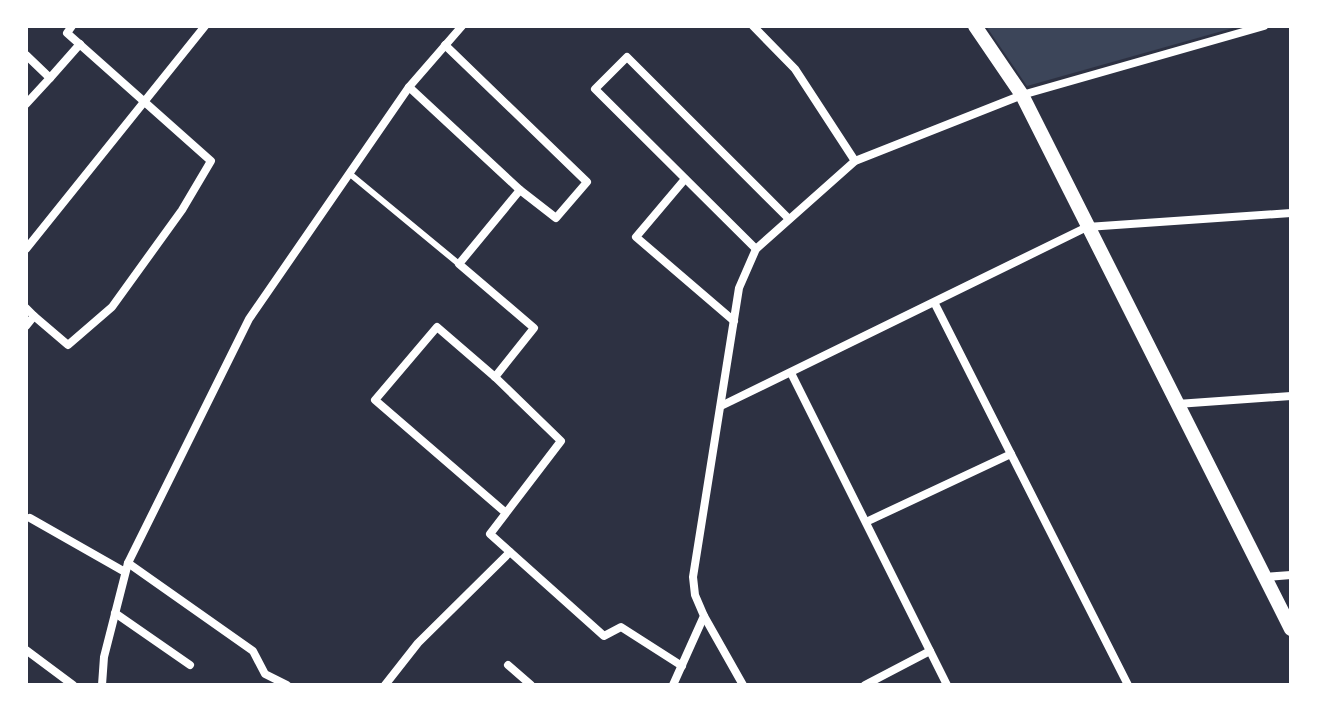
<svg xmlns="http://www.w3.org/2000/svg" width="1317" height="711" font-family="'Source Sans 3',sans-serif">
<rect width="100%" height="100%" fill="#2d3142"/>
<polygon fill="#3c4559" points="986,26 1240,26 1027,86"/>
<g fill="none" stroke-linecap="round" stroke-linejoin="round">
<polyline stroke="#fff" stroke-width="6" points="350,174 459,264"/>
<g stroke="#fff" stroke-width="8">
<polyline points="753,26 795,69 855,161"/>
<polyline points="26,55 50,78 26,104"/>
<polyline points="50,78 80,44"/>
<polyline points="409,87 520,190 556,218 587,182 445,45"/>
<polyline points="685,179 636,237 734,321"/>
<polyline points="26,249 205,26"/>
<polyline points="756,249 595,89 627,57 789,219"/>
<polyline points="935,304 1128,685"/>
<polyline points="26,308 34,316 26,326"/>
<polyline points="34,316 68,345 112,307 182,210 211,161 67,33 72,26"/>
<polyline points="791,373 947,685"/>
<polyline points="495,377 534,328 459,264 520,190"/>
<polyline points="1177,404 1291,396"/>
<polyline points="723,405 1087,227 1291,213"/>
<polyline points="506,513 375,400 437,327 495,377 561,441 490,534 604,636 621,627 682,666"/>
<polyline points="30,518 125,572"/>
<polyline points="866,522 1011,454"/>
<polyline points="128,563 253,651 265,674 287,685"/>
<polyline points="1265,577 1291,575"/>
<polyline points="115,613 190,665"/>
<polyline points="704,616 743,685"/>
<polyline points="26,650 73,685"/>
<polyline points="508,665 531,685"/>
<polyline points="102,685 104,657 128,563 249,319 409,87 462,26"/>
<polyline points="385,685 418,643 510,552"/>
<polyline points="673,685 704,616 695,595 693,577 739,288 756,249 855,161 1022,95 1264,26"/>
<polyline points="865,685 930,651"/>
</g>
<polyline stroke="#fff" stroke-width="14" points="975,26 1022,95 1291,629"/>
</g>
<rect width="1317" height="711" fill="none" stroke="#ffffff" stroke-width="56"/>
</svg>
